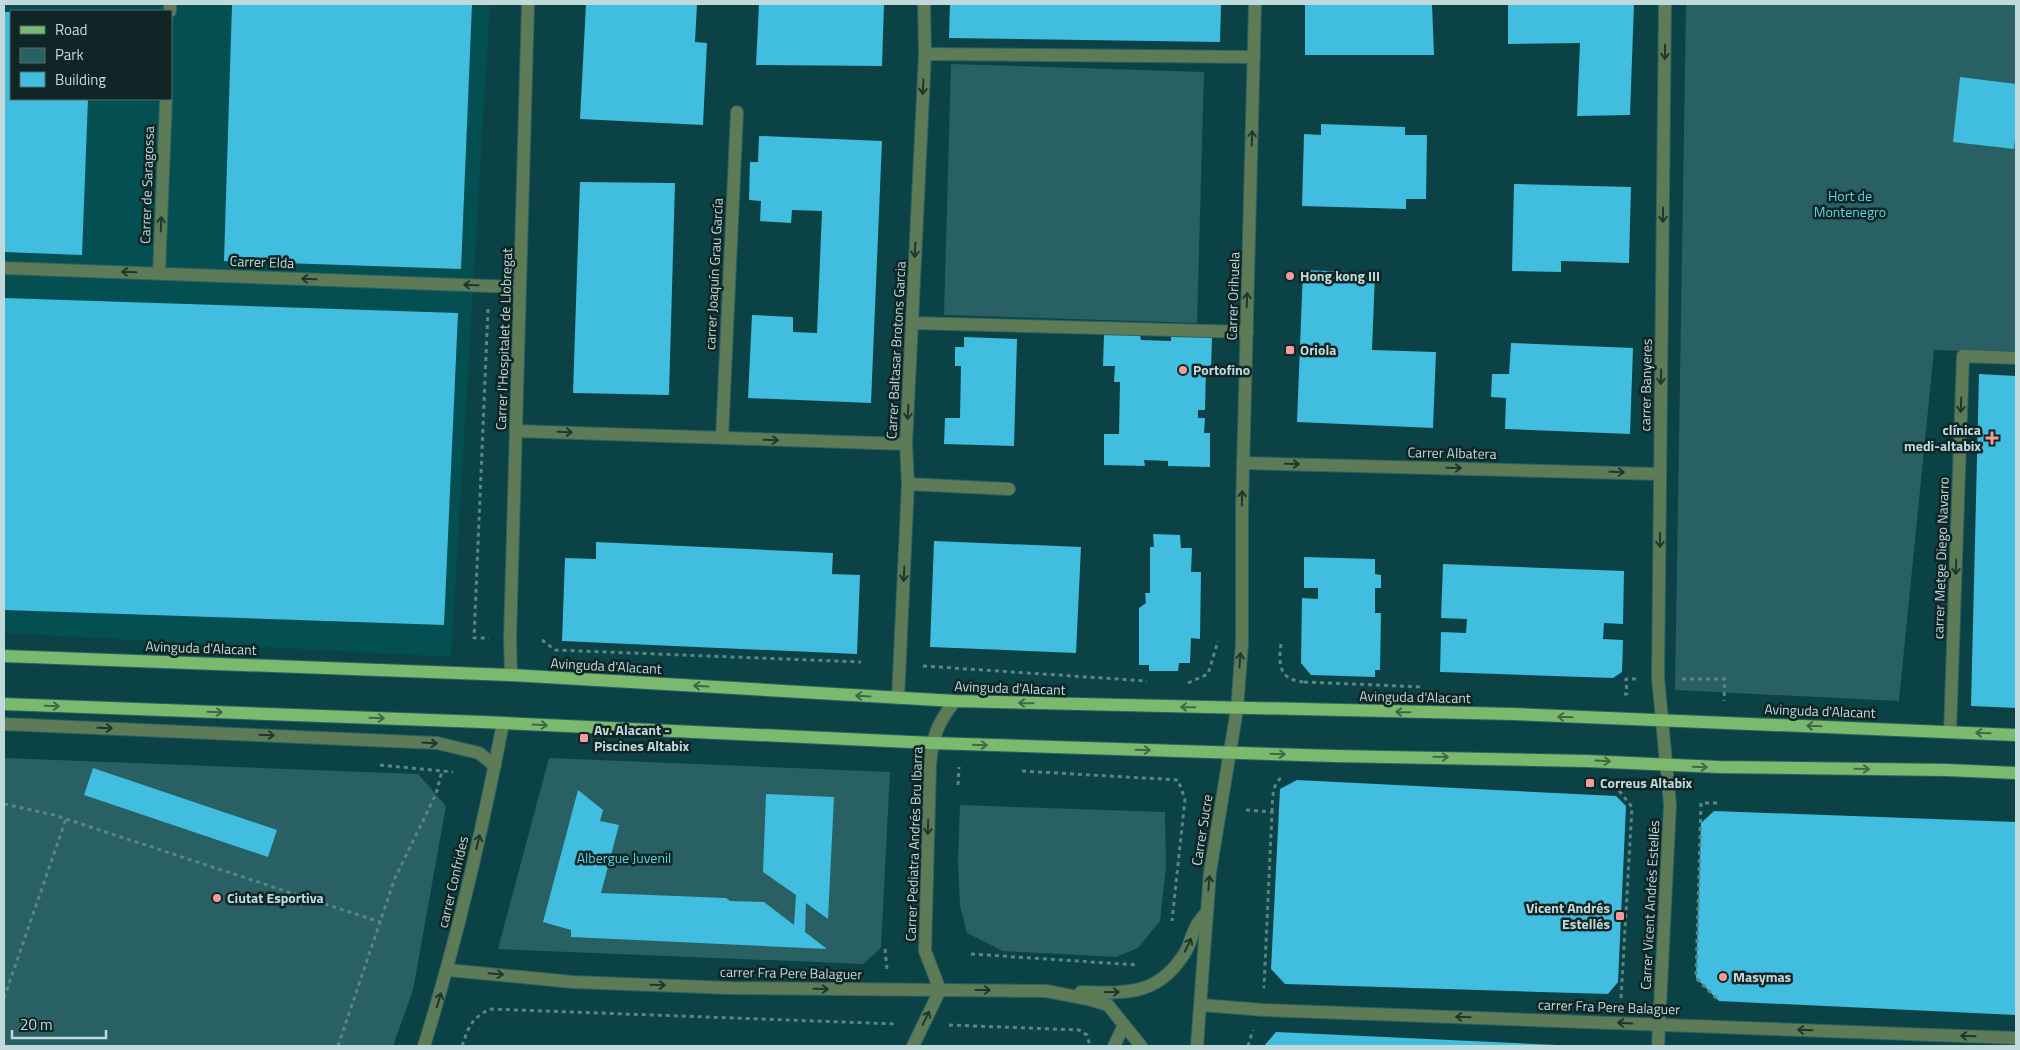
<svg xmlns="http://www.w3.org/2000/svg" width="2020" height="1050" font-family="'Titillium Web',sans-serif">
<rect width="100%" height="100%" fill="#0a4245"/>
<path fill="#044f52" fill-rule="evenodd" d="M 4,4 L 490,4 L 451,657 L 4,633 ZM 11,11 L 171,11 L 171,99 L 11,99 Z"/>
<g fill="#286064">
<polygon points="1686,4 2016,4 2016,353 1934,350 1899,701 1675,690"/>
<polygon points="951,64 1204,72 1197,323 944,315"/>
<polygon points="4,758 418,774 446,806 413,990 393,1046 4,1046"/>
<polygon points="549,758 890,772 881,948 863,964 498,949"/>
<polygon points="960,805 1165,812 1166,867 1160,921 1138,948 1116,957 1003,951 967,933 960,905 958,860"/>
</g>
<g fill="#40bddf">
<polygon points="232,4 472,4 461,269 224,261"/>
<polygon points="586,4 697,4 695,42 707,43 703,125 580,119"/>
<polygon points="759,4 884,4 882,66 756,65"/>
<polygon points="950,4 1221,4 1220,42 949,38"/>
<polygon points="1305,4 1432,4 1434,55 1305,55"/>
<polygon points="1508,4 1634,4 1630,115 1577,116 1580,43 1508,44"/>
<polygon points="4,12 11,12 11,99 88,99 82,255 4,252"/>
<polygon points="1960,77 2016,84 2016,132 2014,149 1953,142"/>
<polygon points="1321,124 1405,127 1405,135 1427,135 1426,199 1406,199 1406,209 1302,206 1304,134 1321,135"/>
<polygon points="759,136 882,141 871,403 748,398 752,315 793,317 793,332 817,333 822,211 792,210 791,223 760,221 761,201 749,200 750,162 758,162"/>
<polygon points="580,182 675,183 669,395 573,393"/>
<polygon points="1514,184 1631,187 1629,263 1561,261 1561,272 1512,271"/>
<polygon points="1303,270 1375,273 1372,350 1436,352 1433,428 1297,422"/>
<polygon points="4,298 458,313 444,625 4,610"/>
<polygon points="1104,334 1140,335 1141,340 1171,341 1171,336 1212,337 1211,370 1206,370 1205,410 1198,410 1198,418 1205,418 1204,433 1210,433 1210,467 1168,466 1168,461 1144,460 1145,466 1104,465 1104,434 1119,434 1120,382 1114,382 1115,366 1103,366"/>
<polygon points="964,337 1017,339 1014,446 944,444 945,418 960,418 961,366 955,366 955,347 964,347"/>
<polygon points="1511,343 1633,348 1630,434 1505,429 1506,398 1491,397 1492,374 1509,374"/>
<polygon points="1979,374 2016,376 2016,708 1971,706"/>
<polygon points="1153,534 1180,535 1181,548 1192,548 1191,572 1201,572 1200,639 1191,638 1190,663 1179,663 1178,671 1149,671 1149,665 1139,665 1139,608 1146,603 1145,593 1150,593 1150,547 1154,547"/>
<polygon points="934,541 1081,547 1076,653 930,647"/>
<polygon points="596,542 833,553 832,574 860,575 857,654 562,641 565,558 596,559"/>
<polygon points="1304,557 1375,559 1375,574 1381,575 1381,588 1375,588 1375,613 1381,613 1380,670 1375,670 1375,677 1311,675 1301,663 1302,598 1318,599 1318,588 1304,588"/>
<polygon points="1443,564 1624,571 1623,624 1604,623 1603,639 1623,640 1622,672 1613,678 1440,672 1441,632 1466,633 1467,619 1441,618"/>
<polygon points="93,768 277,830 268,857 84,795"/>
<polygon points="1297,780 1616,796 1626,806 1618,982 1608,994 1285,984 1271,969 1280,789"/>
<polygon points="578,790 603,810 600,821 619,825 601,893 726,898 730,901 764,902 794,925 796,895 763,872 766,794 834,797 828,919 806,903 805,932 827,949 571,937 571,930 543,922"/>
<polygon points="1714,811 2016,822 2016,1015 1719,1001 1696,978 1701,823"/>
<polygon points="1276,1032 1557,1045 1557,1046 1264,1046"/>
</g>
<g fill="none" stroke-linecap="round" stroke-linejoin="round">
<g stroke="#2e6063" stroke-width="14">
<g id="minor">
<polyline points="170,11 170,4"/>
<polyline points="925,54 1254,57"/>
<polyline points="4,268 520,287"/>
<polyline points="159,273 166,99"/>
<polyline points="912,323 1247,332"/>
<polyline points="516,431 906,444"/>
<polyline points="722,438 737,112"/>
<polyline points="1243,463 1660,474"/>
<polyline points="908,484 1009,489"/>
<polyline points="511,675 510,638 528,4"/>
<polyline points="898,698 908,484 906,444 925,54 924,4"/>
<polyline points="4,724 437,743 479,753 495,766"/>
<polyline points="1950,732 1963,356 2016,358"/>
<polyline points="448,970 573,982 731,988 1046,991 1088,999 1108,1005 1141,1046"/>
<path d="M 1081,992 C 1128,993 1159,996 1186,951 C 1190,944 1191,936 1195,929 C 1197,923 1202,918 1206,913"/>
<polyline points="1201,1005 1264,1010 2016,1038"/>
<path d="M 424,1046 C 457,940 482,832 503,723"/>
<path d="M 913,1046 L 940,990 L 925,951 L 930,766 C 932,738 937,723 955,701"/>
<polyline points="1114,1046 1124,1025"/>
<polyline points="1197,1046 1210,872 1237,709 1242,643 1242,509 1255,4"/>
<polyline points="1658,1046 1670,805 1658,678 1665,4"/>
</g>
</g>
<g stroke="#2e6063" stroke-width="14">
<g id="major">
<polyline points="4,656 511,675 955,701 1513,714 2016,735"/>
<polyline points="4,704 483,722 932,743 1335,756 1586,761 1719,767 1947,770 2016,773"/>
</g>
</g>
<g stroke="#5a8587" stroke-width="3" stroke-dasharray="4 4" stroke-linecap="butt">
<polyline points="488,309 474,638 489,638"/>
<polyline points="542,640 555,650 861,662"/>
<path d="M 1281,644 C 1278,666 1280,680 1304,682"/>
<polyline points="923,666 1147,681"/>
<polyline points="1682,679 1725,679 1724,701"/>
<polyline points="1304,682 1423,687"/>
<polyline points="1188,683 1208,674 1218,641"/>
<polyline points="1624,694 1627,694 1626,679 1636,679"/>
<polyline points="380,765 453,772"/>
<polyline points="1022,771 1178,780 1185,799 1172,921"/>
<polyline points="958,785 959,767"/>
<polyline points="1613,787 1616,787 1632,807 1621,999 1619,999"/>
<polyline points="1717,803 1701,803 1696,978 1719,1001"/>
<polyline points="4,804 54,815 380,922"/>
<polyline points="1246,810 1272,812 1264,987 1265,987"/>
<path d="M 1272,812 C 1273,801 1271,786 1281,778"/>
<polyline points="885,949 887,969"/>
<polyline points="971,954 1138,965"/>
<polyline points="4,998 66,819"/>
<polyline points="949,1025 1079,1030 1087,1035 1090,1046"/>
<polyline points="338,1046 395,878 436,794 442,771"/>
<path d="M 462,1046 C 469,1026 471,1019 490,1009 L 897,1024"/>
<polyline points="1248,1046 1253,1030"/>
</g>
<use href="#minor" stroke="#5c7b56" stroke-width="12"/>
<use href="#major" stroke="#7bba6e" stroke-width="12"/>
</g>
<defs><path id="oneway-shaft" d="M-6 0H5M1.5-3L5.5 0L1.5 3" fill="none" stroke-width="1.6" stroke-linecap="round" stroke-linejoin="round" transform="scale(1.25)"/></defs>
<g stroke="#1f3630">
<use href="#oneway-shaft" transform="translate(1665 52) rotate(91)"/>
<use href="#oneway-shaft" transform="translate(923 87) rotate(93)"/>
<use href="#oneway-shaft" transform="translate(1252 138) rotate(-88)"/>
<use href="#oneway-shaft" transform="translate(1663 215) rotate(91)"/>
<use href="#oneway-shaft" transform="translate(161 224) rotate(-88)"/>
<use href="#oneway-shaft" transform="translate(915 250) rotate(93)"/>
<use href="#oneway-shaft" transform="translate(129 272) rotate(-178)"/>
<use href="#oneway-shaft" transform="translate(309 279) rotate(-178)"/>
<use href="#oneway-shaft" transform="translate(471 285) rotate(-178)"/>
<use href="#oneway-shaft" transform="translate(1247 300) rotate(-88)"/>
<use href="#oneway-shaft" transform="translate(1661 377) rotate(91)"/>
<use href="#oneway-shaft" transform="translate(1961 405) rotate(92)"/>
<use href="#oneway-shaft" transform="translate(908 412) rotate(93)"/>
<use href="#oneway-shaft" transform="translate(565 432) rotate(2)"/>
<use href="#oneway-shaft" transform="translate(771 440) rotate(2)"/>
<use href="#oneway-shaft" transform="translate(1292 464) rotate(1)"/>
<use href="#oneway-shaft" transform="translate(1454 468) rotate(1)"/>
<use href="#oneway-shaft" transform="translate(1617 472) rotate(1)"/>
<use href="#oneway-shaft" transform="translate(1242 498) rotate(-89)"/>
<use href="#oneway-shaft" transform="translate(1660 540) rotate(91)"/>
<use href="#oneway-shaft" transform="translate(1956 567) rotate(92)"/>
<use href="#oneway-shaft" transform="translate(904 574) rotate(93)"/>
<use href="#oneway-shaft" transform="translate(1240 660) rotate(-86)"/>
<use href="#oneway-shaft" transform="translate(105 728) rotate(2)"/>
<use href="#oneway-shaft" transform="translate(267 735) rotate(2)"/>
<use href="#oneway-shaft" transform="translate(430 743) rotate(4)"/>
<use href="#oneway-shaft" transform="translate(928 827) rotate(92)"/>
<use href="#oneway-shaft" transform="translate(478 842) rotate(-77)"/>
<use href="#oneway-shaft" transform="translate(1209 883) rotate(-85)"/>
<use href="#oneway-shaft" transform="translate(1188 945) rotate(-65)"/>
<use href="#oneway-shaft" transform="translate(496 974) rotate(5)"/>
<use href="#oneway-shaft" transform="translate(658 985) rotate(2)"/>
<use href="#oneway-shaft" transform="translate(821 989) rotate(1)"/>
<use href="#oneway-shaft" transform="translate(983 990)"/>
<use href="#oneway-shaft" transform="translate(1112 992)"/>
<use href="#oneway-shaft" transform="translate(439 1000) rotate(-73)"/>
<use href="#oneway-shaft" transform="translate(1463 1017) rotate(-178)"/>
<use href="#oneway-shaft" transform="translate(926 1018) rotate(-64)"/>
<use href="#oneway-shaft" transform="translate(1625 1023) rotate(-177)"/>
<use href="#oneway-shaft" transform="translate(1805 1030) rotate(-178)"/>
<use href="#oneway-shaft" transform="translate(1968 1036) rotate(-178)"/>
</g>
<g stroke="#406846">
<use href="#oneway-shaft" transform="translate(701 686) rotate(-177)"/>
<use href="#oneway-shaft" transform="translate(863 696) rotate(-177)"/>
<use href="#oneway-shaft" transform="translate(1026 703) rotate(-179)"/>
<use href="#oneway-shaft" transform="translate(52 706) rotate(2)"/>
<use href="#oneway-shaft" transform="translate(1188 707) rotate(-179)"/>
<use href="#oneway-shaft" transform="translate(215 712) rotate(2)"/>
<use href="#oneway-shaft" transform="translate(1403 712) rotate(-179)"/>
<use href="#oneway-shaft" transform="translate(1565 717) rotate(-178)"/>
<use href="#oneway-shaft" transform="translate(377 718) rotate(2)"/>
<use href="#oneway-shaft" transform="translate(540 725) rotate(3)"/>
<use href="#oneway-shaft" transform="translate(1814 726) rotate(-178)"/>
<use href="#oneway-shaft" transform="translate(1983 733) rotate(-178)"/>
<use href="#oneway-shaft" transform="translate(980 745) rotate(2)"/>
<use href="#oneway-shaft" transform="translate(1143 750) rotate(2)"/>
<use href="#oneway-shaft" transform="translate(1278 754) rotate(2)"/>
<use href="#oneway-shaft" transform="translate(1441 757) rotate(1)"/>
<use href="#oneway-shaft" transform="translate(1603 761) rotate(3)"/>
<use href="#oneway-shaft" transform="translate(1700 767) rotate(2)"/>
<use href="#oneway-shaft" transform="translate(1862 769) rotate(1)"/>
</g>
<g fill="#f59b9a" stroke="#102526" stroke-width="2">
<circle cx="1290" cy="276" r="5"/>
<rect x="1285" y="345" width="10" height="10" rx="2.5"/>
<circle cx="1183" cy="370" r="5"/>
<path d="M1989.5 430.5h5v5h5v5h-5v5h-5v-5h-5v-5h5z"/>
<rect x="579" y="733" width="10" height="10" rx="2.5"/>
<rect x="1585" y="778" width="10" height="10" rx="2.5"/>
<circle cx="217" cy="898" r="5"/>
<rect x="1615" y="911" width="10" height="10" rx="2.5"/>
<circle cx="1723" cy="977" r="5"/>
</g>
<g text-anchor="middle" stroke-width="5" stroke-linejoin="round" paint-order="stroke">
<g font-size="14" fill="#c0dadb" stroke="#102526">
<text transform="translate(147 185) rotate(-88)" y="5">Carrer de Saragossa</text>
<text transform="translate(262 262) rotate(2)" y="5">Carrer Elda</text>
<text transform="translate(714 274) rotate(-87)" y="5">carrer Joaquín Grau García</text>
<text transform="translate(1233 296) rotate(-88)" y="5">Carrer Orihuela</text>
<text transform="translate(504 339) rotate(-88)" y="5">Carrer l'Hospitalet de Llobregat</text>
<text transform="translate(896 350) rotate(-87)" y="5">Carrer Baltasar Brotons Garcia</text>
<text transform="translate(1646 385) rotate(-89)" y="5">carrer Banyeres</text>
<text transform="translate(1452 453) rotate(1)" y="5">Carrer Albatera</text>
<text transform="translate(1941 558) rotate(-88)" y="5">carrer Metge Diego Navarro</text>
<text transform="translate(201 648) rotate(2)" y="5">Avinguda d'Alacant</text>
<text transform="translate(606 666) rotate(3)" y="5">Avinguda d'Alacant</text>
<text transform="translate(1010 688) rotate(2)" y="5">Avinguda d'Alacant</text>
<text transform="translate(1415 697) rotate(1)" y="5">Avinguda d'Alacant</text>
<text transform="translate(1820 711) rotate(2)" y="5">Avinguda d'Alacant</text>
<text transform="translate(1202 830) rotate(-81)" y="5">Carrer Sucre</text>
<text transform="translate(914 844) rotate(-88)" y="5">Carrer Pediatra Andrés Bru Ibarra</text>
<text transform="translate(453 882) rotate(-77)" y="5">carrer Confrides</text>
<text transform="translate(1650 905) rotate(-87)" y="5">Carrer Vicent Andrés Estellés</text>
<text transform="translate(791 973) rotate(1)" y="5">carrer Fra Pere Balaguer</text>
<text transform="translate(1609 1007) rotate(2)" y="5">carrer Fra Pere Balaguer</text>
</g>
<g font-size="14" fill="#5ed4db" stroke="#102526">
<text x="1850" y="201">Hort de<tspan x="1850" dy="16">Montenegro</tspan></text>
<text x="624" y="863">Albergue Juvenil</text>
</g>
<g font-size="14" font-weight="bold" fill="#c0dadb" stroke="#102526" text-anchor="start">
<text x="1300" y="281">Hong kong III</text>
<text x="1300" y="355">Oriola</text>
<text x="1193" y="375">Portofino</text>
<text x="1981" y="435" text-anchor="end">clínica<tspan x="1981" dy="16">medi-altabix</tspan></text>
<text x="594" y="735">Av. Alacant -<tspan x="594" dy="16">Piscines Altabix</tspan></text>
<text x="1600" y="788">Correus Altabix</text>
<text x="227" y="903">Ciutat Esportiva</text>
<text x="1610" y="913" text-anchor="end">Vicent Andrés<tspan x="1610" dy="16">Estellés</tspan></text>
<text x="1733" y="982">Masymas</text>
</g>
</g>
<rect width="2020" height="1050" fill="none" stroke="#c0dadb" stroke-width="10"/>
<rect x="10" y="10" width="162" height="90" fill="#102526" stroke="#566d6e"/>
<rect x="20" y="26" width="25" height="8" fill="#7bba6e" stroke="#566d6e"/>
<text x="55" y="35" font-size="15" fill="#c0dadb">Road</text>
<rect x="20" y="48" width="25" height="15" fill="#286064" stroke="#566d6e"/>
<text x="55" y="60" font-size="15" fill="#c0dadb">Park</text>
<rect x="20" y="72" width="25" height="15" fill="#40bddf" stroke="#566d6e"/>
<text x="55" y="85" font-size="15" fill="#c0dadb">Building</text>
<path d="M12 1030v8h94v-8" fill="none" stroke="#c0dadb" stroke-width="2.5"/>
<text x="20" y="1030" font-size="15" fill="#c0dadb" stroke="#102526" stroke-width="4" paint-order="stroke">20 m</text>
</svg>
